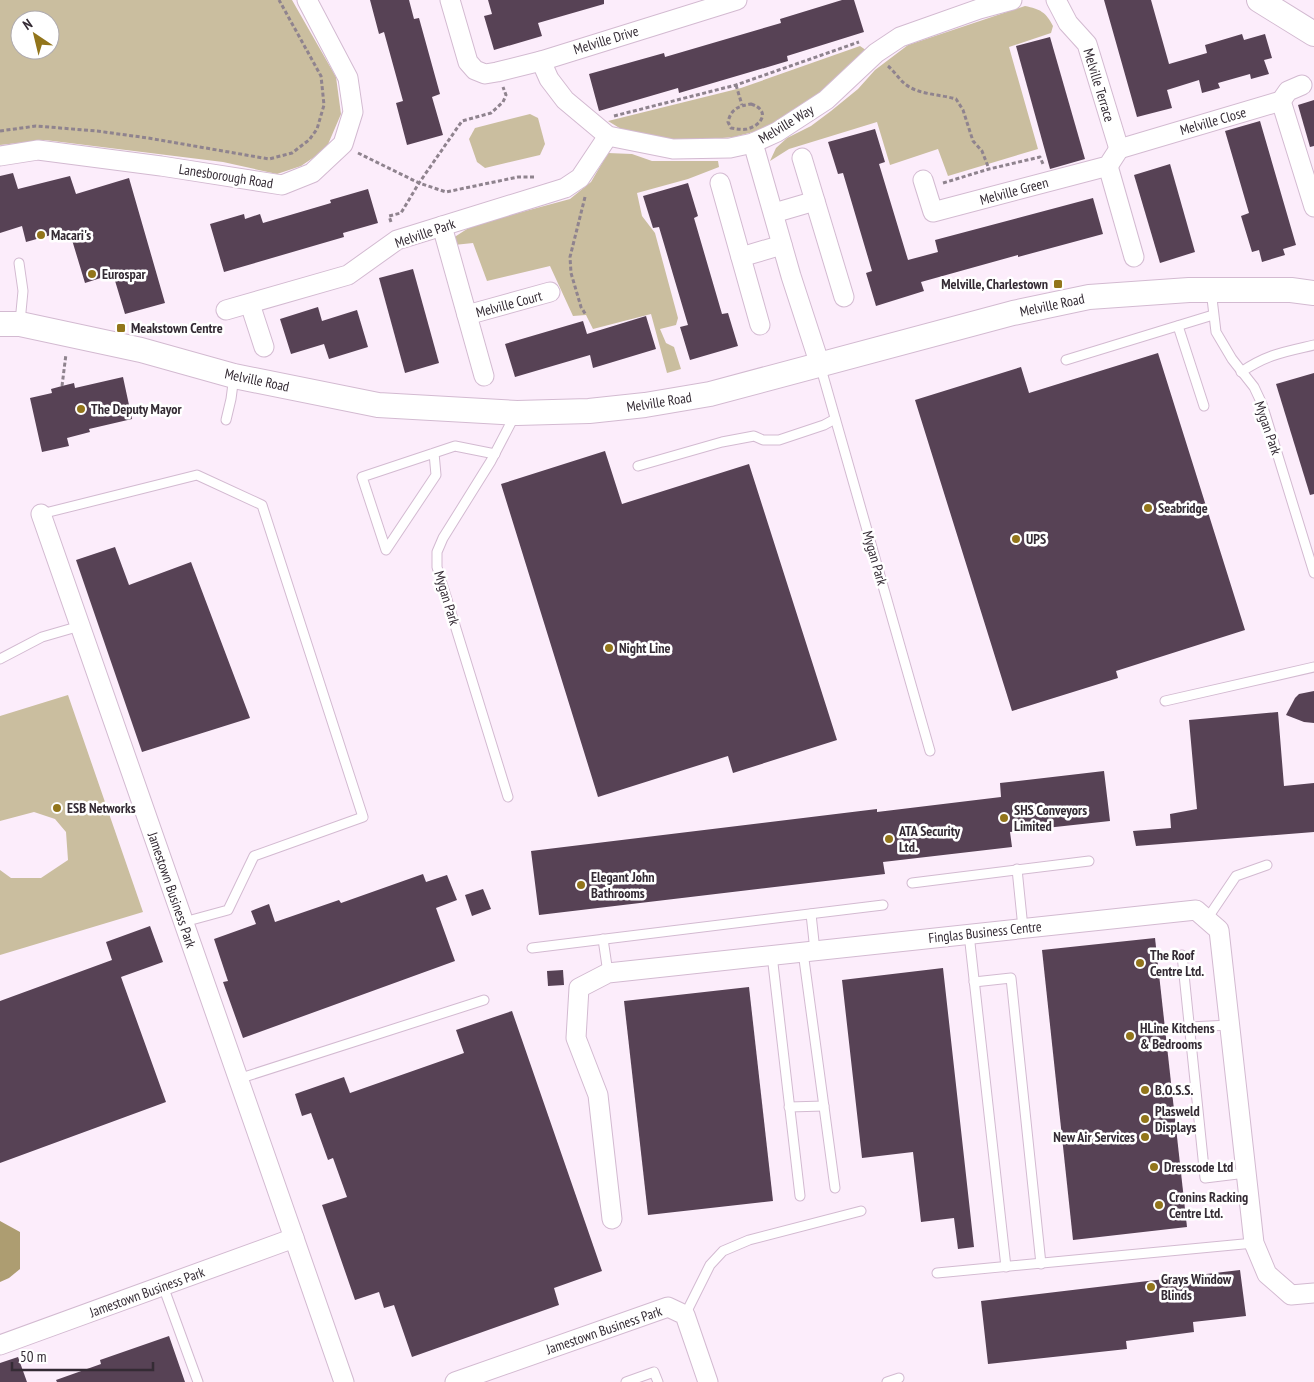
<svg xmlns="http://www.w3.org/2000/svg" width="1314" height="1382" font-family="'PT Sans Narrow',sans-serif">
<rect width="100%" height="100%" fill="#fcedfb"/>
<g fill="#cabe9f" fill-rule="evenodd">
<path d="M 0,0 L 292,0 L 336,77 L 341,114 L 326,149 L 301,166 L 277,174 L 223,162 L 45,140 L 0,145 ZM 20,20 L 50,20 L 50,50 L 20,50 Z"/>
<path d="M 1025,6 C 1040,9 1046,12 1053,26 L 1051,33 L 1009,47 L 1038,149 L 948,176 L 938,149 L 890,165 L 877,122 L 789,149 L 770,161 L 776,148 L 787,138 L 811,126 L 831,111 L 858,89 L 875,70 L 908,45 Z"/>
<polygon points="860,46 870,53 825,92 788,116 757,131 734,137 677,142 626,132 608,121 741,88"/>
<polygon points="530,114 538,118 545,144 540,155 485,168 477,162 469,139 475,128"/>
<polygon points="608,153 632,154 652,161 718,161 719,167 688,179 637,193 642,216 655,233 678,318 676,325 660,329 666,343 674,347 681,369 667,373 651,314 593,329 586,315 573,316 550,266 487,281 473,243 454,245 453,238 467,229 478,224 570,199 591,182"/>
<polygon points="68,695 143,912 0,955 0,870 11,878 41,878 68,860 66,832 55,819 34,812 0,821 0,716"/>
</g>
<polygon fill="#ad9d71" points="0,1221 20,1232 20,1269 9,1278 0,1282"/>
<g fill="#574255">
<polygon points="370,0 409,0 414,19 419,18 440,94 432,97 443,135 407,145 396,103 403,101 384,32 379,34"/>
<polygon points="488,0 604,0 604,4 538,23 542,36 494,50 484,16 492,14"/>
<polygon points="842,0 854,0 864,32 787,56 788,61 679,93 678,88 599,111 589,74 664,53 665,57 781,23 780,19"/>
<polygon points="1104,0 1151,0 1169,64 1207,53 1205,45 1242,34 1244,40 1265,34 1272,58 1264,60 1269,74 1251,79 1250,74 1218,83 1220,88 1202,93 1199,80 1167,90 1172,108 1137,117"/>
<polygon points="1050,37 1085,159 1050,169 1016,46"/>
<polygon points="1314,100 1314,146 1310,147 1298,105"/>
<polygon points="1260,121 1296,245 1283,249 1285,255 1262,262 1259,250 1252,252 1241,216 1249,213 1225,131"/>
<polygon points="875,129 885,162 879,164 908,260 938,252 935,240 1093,198 1103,234 1018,257 1018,255 921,282 924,291 876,306 866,273 872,271 843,173 838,174 828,142"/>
<polygon points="1170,164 1195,252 1160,263 1134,175"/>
<polygon points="13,173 18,189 70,176 76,194 129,178 165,303 125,314 113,274 85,283 69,230 26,242 22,226 0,233 0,176"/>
<polygon points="688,183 698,216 694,218 722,314 728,313 738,346 690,360 680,327 688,325 659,227 653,228 643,196"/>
<polygon points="368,189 378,223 343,233 344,237 224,272 210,224 244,214 245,219 260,214 263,223 331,203 330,200"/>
<polygon points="413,269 439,363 405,373 379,278"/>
<polygon points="318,307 322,321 357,310 368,347 329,359 324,344 291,354 280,319"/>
<polygon points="646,316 656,349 593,368 590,355 515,377 505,344 583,321 587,334"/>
<polygon points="1158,353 1245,630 1116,671 1118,678 1012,711 915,400 1021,367 1029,393"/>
<polygon points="1314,373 1314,494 1310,495 1276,384"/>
<polygon points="123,377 132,419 89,429 90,432 67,438 69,446 42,452 30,398 52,393 51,389 62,386 74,383 75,388"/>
<polygon points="605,451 622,504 749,464 837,740 733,773 728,756 598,797 501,484"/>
<polygon points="115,547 129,585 191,562 250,718 142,752 76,560"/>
<polygon points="1314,691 1314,723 1304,722 1286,715 1295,698 1299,694"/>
<polygon points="1278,712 1284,786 1314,783 1314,832 1136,846 1133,831 1171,828 1170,814 1197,809 1189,720"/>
<polygon points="1104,771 1110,821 1010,832 1012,847 883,862 885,874 539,915 531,851 877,809 877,812 1001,797 1000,783"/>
<polygon points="423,874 426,882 447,875 457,900 436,908 455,961 243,1038 223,982 228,981 214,939 256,924 251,911 269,904 275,922 339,900 341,903"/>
<polygon points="483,889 491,909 472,916 465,895"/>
<polygon points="150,926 163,962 121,977 166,1102 0,1163 0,1001 112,960 106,942"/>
<polygon points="1155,938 1187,1227 1073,1240 1042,950"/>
<polygon points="943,968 974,1247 958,1249 954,1218 921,1222 913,1152 862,1158 842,980"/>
<polygon points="563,970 564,985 548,986 547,971"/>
<polygon points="749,987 773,1201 648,1215 624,1001"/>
<polygon points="512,1011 602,1271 554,1288 559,1305 412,1357 394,1305 384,1308 379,1292 355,1300 322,1205 347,1197 333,1158 328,1160 311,1113 302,1116 295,1094 344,1077 350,1093 464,1053 456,1030"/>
<polygon points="1240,1270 1246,1316 1193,1322 1194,1332 1126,1341 1127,1349 988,1364 981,1301"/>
<polygon points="169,1336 185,1382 57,1382 56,1380 101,1364 100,1360"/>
<polygon points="18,1357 27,1382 0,1382 0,1363"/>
</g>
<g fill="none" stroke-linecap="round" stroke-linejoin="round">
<g stroke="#d3bad1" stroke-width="11">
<g id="service">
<polyline points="19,263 23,291 20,322"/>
<polyline points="1211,290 1216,332 1232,359 1254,387 1262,404 1314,573"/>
<polyline points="1178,326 1204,406"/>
<polyline points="1066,360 1213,315"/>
<polyline points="820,365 930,751"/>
<path d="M 1241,372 C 1268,354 1284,352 1314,345"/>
<polyline points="226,420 231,399 234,376"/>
<polyline points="434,453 436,475 386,550 362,477 455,446 495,454"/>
<polyline points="638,466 722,442 754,436 763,440 779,440 824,425 835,419"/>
<polyline points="41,514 197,475 262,505 363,817 254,856 228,910 184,922"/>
<polyline points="0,659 42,637 80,626"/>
<polyline points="1165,701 1314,667"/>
<polyline points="508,797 437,567 437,552 443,538 491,461 515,415"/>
<polyline points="1017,869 1023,928"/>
<polyline points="912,883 1089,861"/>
<polyline points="811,914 815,951"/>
<polyline points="1207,919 1236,876 1267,865"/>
<polyline points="969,934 1006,1267"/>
<polyline points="603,939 608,973"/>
<polyline points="532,948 883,905"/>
<polyline points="803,952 835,1188"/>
<polyline points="772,955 800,1196"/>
<polyline points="1182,955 1205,1178 1246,1173"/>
<polyline points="974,982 1011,978 1041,1264"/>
<polyline points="1189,1027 1230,1025"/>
<polyline points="238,1079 484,1000"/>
<polyline points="789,1107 824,1106"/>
<polyline points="937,1273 1254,1243"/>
<polyline points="163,1286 198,1382"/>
<polyline points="685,1315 710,1265 723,1251 749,1240 861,1211"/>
<polyline points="626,1382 654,1372 658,1382"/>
<polyline points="887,1382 899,1378"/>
</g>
</g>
<g stroke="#d3bad1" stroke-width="21">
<g id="minor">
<polyline points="450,0 468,62 475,70 485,74 497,72 541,61 737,0"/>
<polyline points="1056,0 1068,23 1087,44 1119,149"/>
<polyline points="541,61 549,79 565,100 608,136 673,149 730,148 753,143 777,132 826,100 876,53 900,37 979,9 1012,0"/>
<polyline points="1281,101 1314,207"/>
<polyline points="753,143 791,276 820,365"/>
<polyline points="1119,149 1281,101 1288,91 1302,85"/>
<polyline points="0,156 38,150 161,166 282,185 312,173 343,144 353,112 348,78 307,0"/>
<polyline points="802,158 844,297"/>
<polyline points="1108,166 1134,257"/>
<polyline points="923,180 933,212 1108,166 1119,149"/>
<polyline points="720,183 760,325"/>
<polyline points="774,213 815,201"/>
<polyline points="442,226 484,376"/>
<polyline points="741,257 782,245"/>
<polyline points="250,304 264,347"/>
<polyline points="226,310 348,275 397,240 565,188 580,178 608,136"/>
<polyline points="467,315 550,292"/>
<polyline points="41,514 294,1238"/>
<polyline points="612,1219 598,1095 576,1038 579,988 608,973 1196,910 1219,930 1254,1243 1267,1274 1291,1295 1314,1293"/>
<polyline points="0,1345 294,1238 344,1382"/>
<polyline points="455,1382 668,1307 685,1315 708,1382"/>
</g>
</g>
<g stroke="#d3bad1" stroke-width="26">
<g id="tertiary">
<polyline points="1259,0 1314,34"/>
<polyline points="0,324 20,324 141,350 234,376 378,405 517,413 589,411 645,405 710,394 1013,313 1089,297 1189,290 1291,290 1314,293"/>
</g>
</g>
<g stroke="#8f838e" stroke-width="3" stroke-dasharray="4 2.5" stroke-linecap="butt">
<path d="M 888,66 C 894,71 899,79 905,84 C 919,95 939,94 956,99 L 963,110 L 973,141 L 982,151 L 989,169"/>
<polyline points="736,85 742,105"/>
<path d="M 751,104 C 770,110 763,125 747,129 C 742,130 737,129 731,128 L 728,122 C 731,109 738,106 751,104 Z"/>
<polyline points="614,116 736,85 859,42"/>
<polyline points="0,131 36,126 97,131 148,138 269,159 292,153 309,140 317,129 324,105 321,76 279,0"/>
<polyline points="358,153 419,183 446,192 518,177 534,177"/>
<polyline points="943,183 989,169 1040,157 1043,164"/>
<polyline points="585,197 570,257 571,273 581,307 586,315"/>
<polyline points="391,222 389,216 401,213 419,183 462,121 491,113 503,102 506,95 503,87"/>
<polyline points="62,386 66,354"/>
</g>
<use href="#service" stroke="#fff" stroke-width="9"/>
<use href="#minor" stroke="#fff" stroke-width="19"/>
<use href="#tertiary" stroke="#fff" stroke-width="24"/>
</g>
<g fill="#92751b" stroke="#fff" stroke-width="2">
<circle cx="41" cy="235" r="5"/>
<circle cx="92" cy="274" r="5"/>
<rect x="1053" y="279" width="10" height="10" rx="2.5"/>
<rect x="116" y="323" width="10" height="10" rx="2.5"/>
<circle cx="81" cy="409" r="5"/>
<circle cx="1148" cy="508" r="5"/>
<circle cx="1016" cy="539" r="5"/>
<circle cx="609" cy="648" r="5"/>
<circle cx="57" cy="808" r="5"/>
<circle cx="1004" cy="818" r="5"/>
<circle cx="889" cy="839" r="5"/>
<circle cx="581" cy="885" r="5"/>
<circle cx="1140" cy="963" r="5"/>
<circle cx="1130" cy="1036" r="5"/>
<circle cx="1145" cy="1090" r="5"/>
<circle cx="1145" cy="1119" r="5"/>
<circle cx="1145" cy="1137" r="5"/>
<circle cx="1154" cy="1167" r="5"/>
<circle cx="1159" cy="1205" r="5"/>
<circle cx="1151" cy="1287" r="5"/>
</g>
<g text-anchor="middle" stroke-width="5" stroke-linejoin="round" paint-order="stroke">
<g font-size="14" fill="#342b34" stroke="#fff">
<text transform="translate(606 40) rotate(-17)" y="5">Melville Drive</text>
<text transform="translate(1099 85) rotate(73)" y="5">Melville Terrace</text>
<text transform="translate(1213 121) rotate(-16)" y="5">Melville Close</text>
<text transform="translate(786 124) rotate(-31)" y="5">Melville Way</text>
<text transform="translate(226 176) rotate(9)" y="5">Lanesborough Road</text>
<text transform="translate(1014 191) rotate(-15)" y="5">Melville Green</text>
<text transform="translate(425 233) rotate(-19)" y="5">Melville Park</text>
<text transform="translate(509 304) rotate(-15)" y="5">Melville Court</text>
<text transform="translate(1052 305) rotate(-12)" y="5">Melville Road</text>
<text transform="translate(257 380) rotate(12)" y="5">Melville Road</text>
<text transform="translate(659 402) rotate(-9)" y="5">Melville Road</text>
<text transform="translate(1268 428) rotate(71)" y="5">Mygan Park</text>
<text transform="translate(875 558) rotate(74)" y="5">Mygan Park</text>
<text transform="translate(447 598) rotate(73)" y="5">Mygan Park</text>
<text transform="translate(172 890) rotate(71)" y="5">Jamestown Business Park</text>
<text transform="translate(985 932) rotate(-6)" y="5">Finglas Business Centre</text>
<text transform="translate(147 1292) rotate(-20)" y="5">Jamestown Business Park</text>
<text transform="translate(604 1330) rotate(-19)" y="5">Jamestown Business Park</text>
</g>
<g font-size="14" font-weight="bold" fill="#342b34" stroke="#fff" text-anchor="start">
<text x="51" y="240">Macari's</text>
<text x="102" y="279">Eurospar</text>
<text x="1048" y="289" text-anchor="end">Melville, Charlestown</text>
<text x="131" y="333">Meakstown Centre</text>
<text x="91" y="414">The Deputy Mayor</text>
<text x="1158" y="513">Seabridge</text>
<text x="1026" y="544">UPS</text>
<text x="619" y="653">Night Line</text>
<text x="67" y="813">ESB Networks</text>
<text x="1014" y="815">SHS Conveyors<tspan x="1014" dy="16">Limited</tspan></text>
<text x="899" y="836">ATA Security<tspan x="899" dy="16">Ltd.</tspan></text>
<text x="591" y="882">Elegant John<tspan x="591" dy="16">Bathrooms</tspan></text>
<text x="1150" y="960">The Roof<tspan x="1150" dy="16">Centre Ltd.</tspan></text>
<text x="1140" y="1033">HLine Kitchens<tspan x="1140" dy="16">&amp; Bedrooms</tspan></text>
<text x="1155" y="1095">B.O.S.S.</text>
<text x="1155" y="1116">Plasweld<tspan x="1155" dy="16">Displays</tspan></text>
<text x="1135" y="1142" text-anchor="end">New Air Services</text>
<text x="1164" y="1172">Dresscode Ltd</text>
<text x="1169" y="1202">Cronins Racking<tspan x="1169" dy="16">Centre Ltd.</tspan></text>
<text x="1161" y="1284">Grays Window<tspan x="1161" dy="16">Blinds</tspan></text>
</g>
</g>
<g transform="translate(35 35) rotate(325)"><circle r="24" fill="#ffffff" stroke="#aeaaae"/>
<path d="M0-4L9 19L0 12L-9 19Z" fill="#92751b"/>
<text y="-8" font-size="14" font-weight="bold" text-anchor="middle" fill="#342b34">N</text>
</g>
<path d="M12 1362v8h141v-8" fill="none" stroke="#342b34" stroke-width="2.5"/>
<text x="20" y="1362" font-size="15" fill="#342b34" stroke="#ffffff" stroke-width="4" paint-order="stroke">50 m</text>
</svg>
